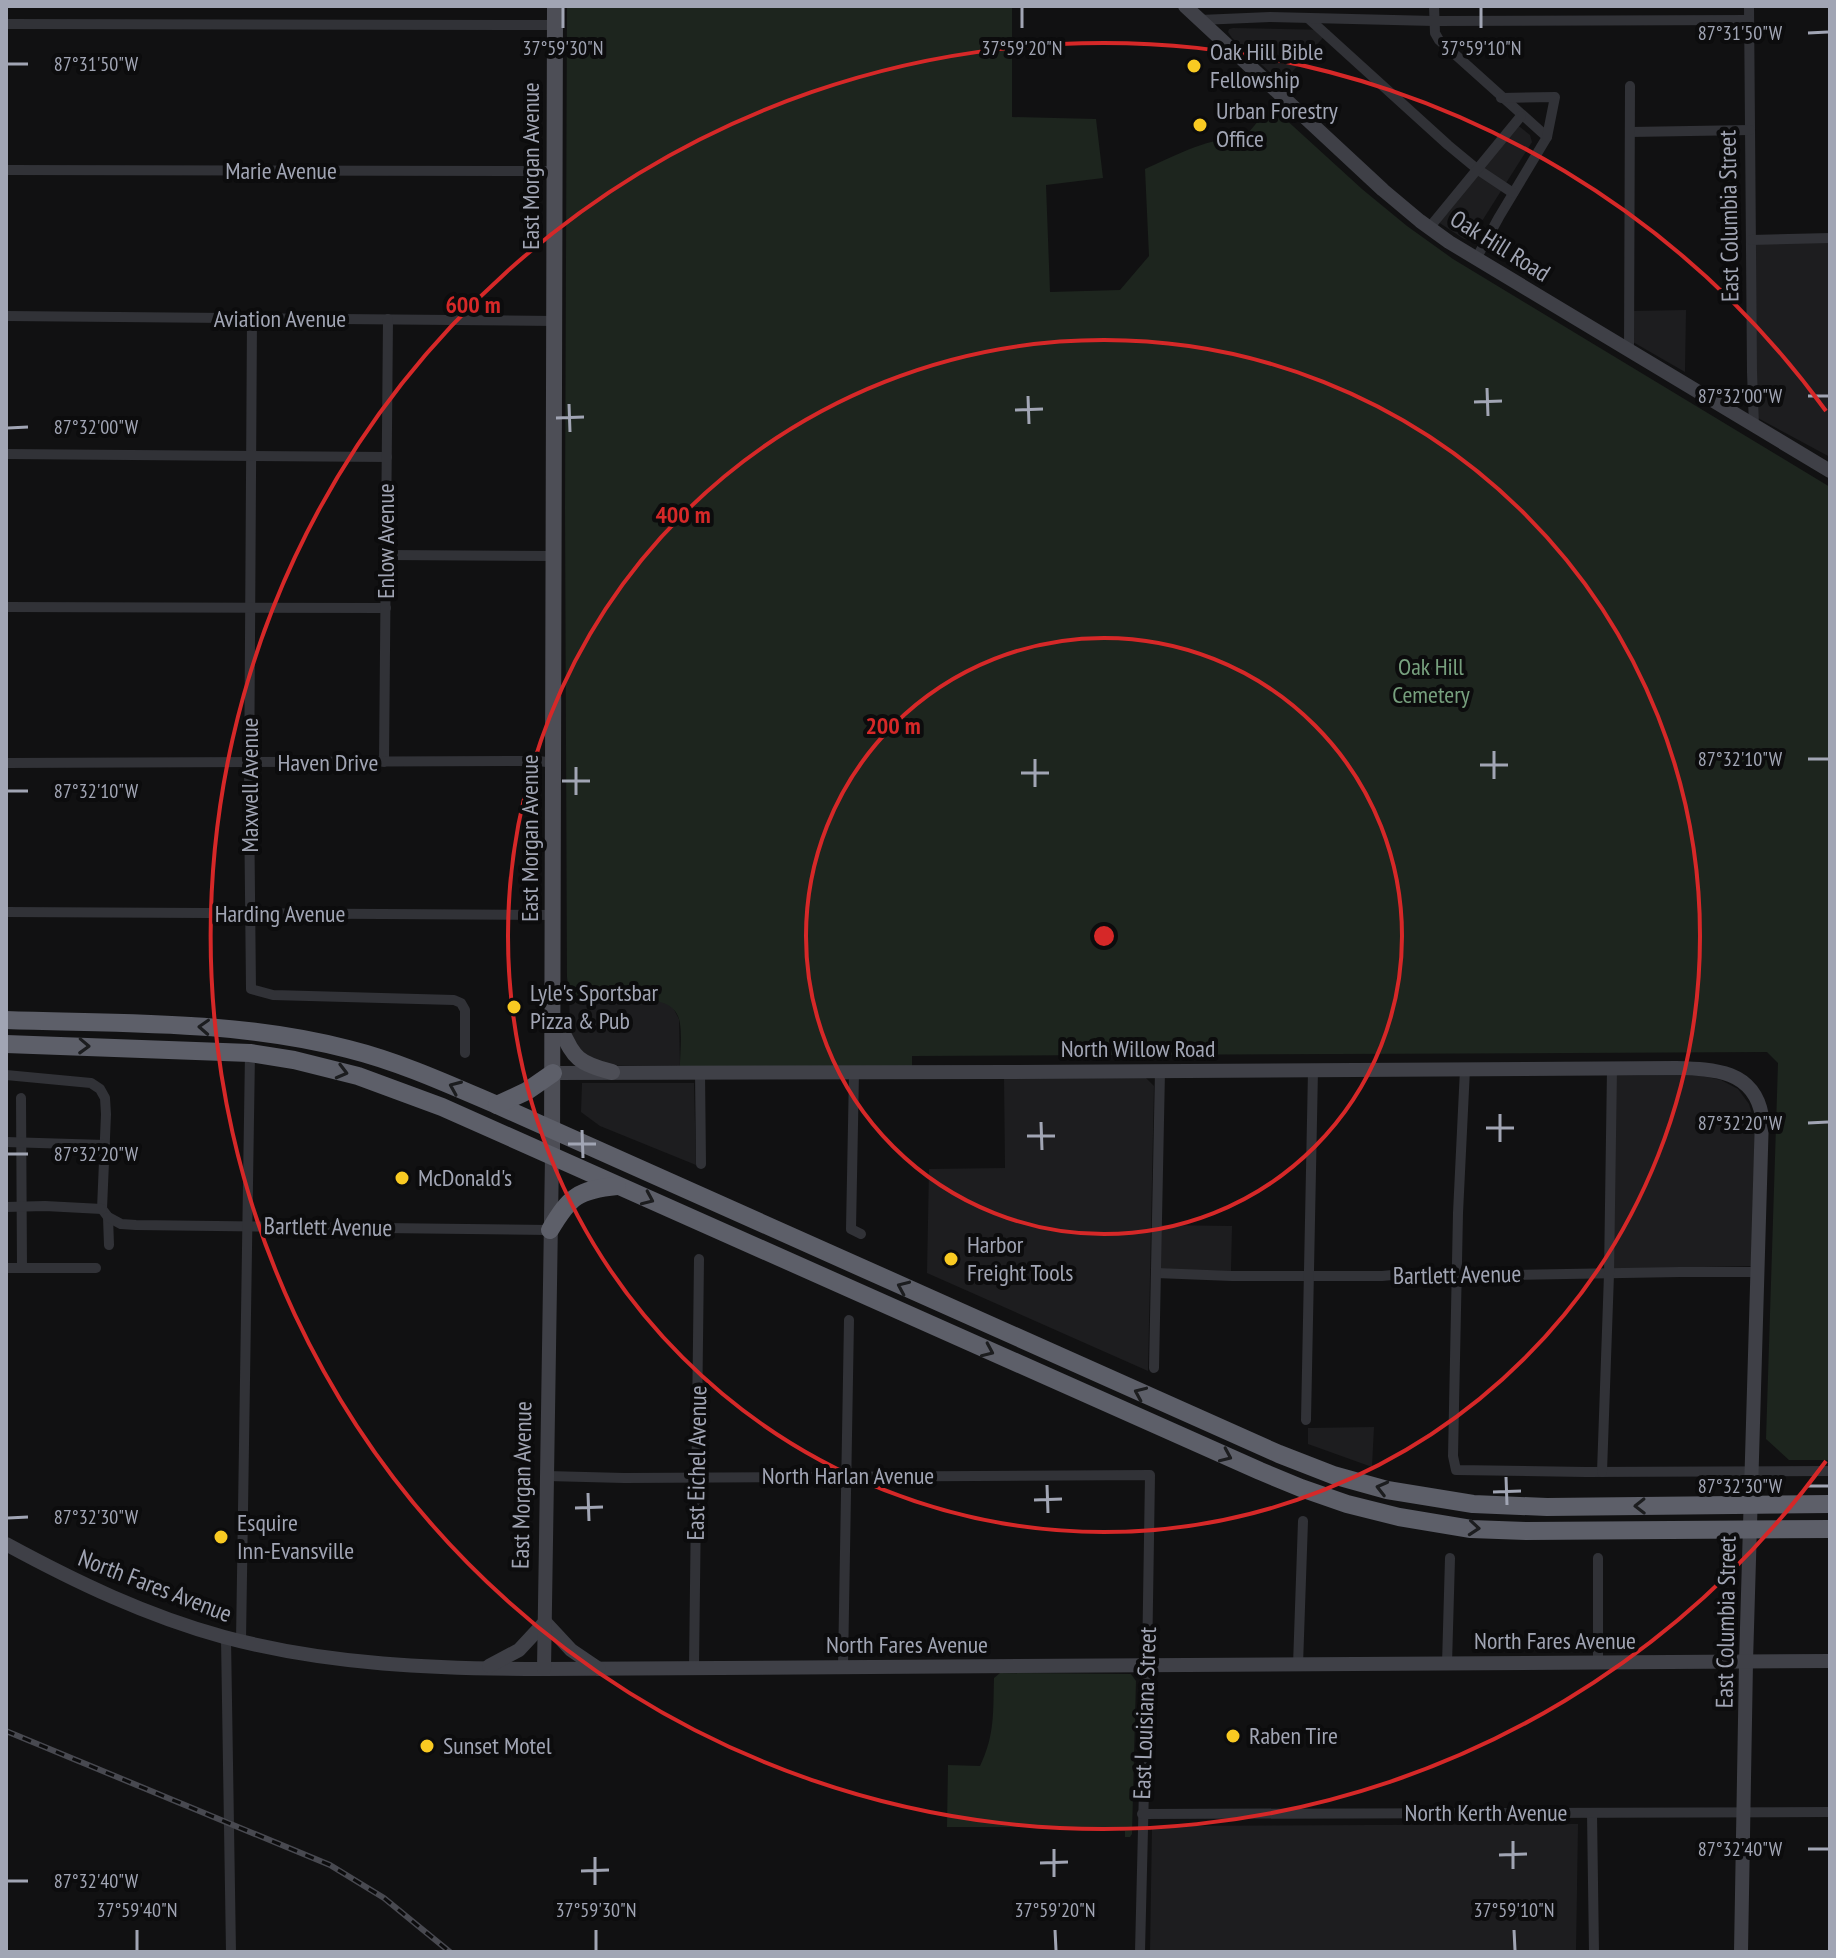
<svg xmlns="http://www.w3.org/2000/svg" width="1836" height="1958" font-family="'PT Sans Narrow',sans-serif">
<rect width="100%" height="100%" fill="#111112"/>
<g fill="#1d1d1f">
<polygon points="1233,28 1330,30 1282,83 1232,38 1228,32 1229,29"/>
<polygon points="1515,123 1530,135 1532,142 1470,240 1464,239 1435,220"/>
<polygon points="1830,239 1830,457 1754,416 1751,240"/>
<polygon points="1686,310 1685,372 1633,342 1632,311"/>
<polygon points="569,995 577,1001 587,1002 646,1001 664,1002 672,1006 679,1019 680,1066 603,1065 576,1049 570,1027"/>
<polygon points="1615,1075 1703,1076 1721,1080 1738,1089 1749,1104 1755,1124 1752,1266 1612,1269"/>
<polygon points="1145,1077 1154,1086 1148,1371 927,1273 929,1169 1005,1168 1004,1078"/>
<polygon points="582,1083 694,1083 696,1165 600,1126 581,1112"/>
<polygon points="1160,1225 1232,1226 1231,1271 1159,1270"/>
<polygon points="1374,1427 1372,1467 1308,1444 1308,1428"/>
<polygon points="1578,1824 1576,1952 1150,1952 1152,1826"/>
</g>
<g fill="#1d251e">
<path d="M 567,6 L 1012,6 L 1012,117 L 1096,119 L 1103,178 L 1046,185 L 1050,292 L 1120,290 L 1149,256 L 1145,169 C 1173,157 1212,135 1243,139 L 1271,106 L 1362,189 L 1407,226 L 1453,259 L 1830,487 L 1830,1460 L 1789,1460 L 1766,1439 L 1778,1063 L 1767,1052 L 912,1056 L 912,1066 L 680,1066 C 680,1053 683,1028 678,1016 C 664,983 597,1016 569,995 L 567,977 L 565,508 Z"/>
<path d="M 1000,1673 L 1131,1674 L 1136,1681 L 1132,1834 L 1130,1837 L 1125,1837 L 1125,1831 L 1120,1831 L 1119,1827 L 947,1827 L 948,1765 L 980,1766 C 995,1735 993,1712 994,1678 Z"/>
</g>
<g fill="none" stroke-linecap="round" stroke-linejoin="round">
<g stroke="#313237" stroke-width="10">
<polyline points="1434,6 1435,33 1439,40 1547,137 1499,217 1476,259"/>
<polyline points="1749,6 1752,372 1754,426"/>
<polyline points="1308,18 1448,145 1477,169 1513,193"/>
<polyline points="1200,20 1270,17 1434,21 1749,20"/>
<polyline points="6,24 555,25"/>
<polyline points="1501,98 1555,97 1547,137"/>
<polyline points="1630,132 1750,130"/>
<polyline points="6,170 555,171"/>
<polyline points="1429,228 1521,116"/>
<polyline points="1751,240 1830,238"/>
<polyline points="6,316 555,321"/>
<polyline points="252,318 249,799 251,989 273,995 454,1000 461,1003 465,1010 465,1053"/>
<polyline points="1629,351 1630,86"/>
<polyline points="6,454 387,457"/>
<polyline points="386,555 554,556"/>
<polyline points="6,607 386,608"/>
<polyline points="384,762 388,319"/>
<polyline points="6,763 539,761 554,763"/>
<polyline points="6,912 554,915"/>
<polyline points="1465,1069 1458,1213 1453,1456 1456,1470 1586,1472 1830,1471"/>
<polyline points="700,1072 701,1164"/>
<polyline points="854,1073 851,1229 861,1234"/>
<polyline points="6,1075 91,1083 100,1089 105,1098 106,1114 102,1209 108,1217 109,1245"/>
<polyline points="21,1098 22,1268"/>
<polyline points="6,1142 105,1145"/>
<polyline points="6,1207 45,1206 102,1209"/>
<polyline points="108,1217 121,1224 136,1225 550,1230"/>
<polyline points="6,1268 96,1268"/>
<polyline points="1156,1273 1232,1276 1382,1276 1403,1274 1457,1276 1680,1272 1757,1272"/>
<polyline points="1154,1368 1160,1071"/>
<polyline points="1306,1420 1313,1070"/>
<polyline points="1602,1472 1609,1274 1612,1068"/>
<polyline points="547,1476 624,1478 1150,1475 1147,1665 1140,1952"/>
<polyline points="226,1638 231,1952"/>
<polyline points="241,1641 250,1053"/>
<polyline points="1598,1663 1598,1558"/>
<polyline points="1447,1664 1450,1558"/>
<polyline points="1298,1665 1303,1521"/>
<polyline points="843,1667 849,1320"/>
<polyline points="694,1668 699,1259"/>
<polyline points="1592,1813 1594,1952"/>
<polyline points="1142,1814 1830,1812"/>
</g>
<g stroke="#3f4047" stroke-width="14">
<polyline points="1185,6 1383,190 1420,221 1449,242 1830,471"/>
<path d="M 553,1073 L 1011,1072 L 1676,1068 C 1714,1069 1754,1070 1762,1116 L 1746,1662 L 1741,1952"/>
<path d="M 6,1544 C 76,1582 147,1616 224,1637 C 329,1665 436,1669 544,1669 L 1830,1661"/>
<polyline points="489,1666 519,1650 545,1622 571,1650 599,1669"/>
<polyline points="544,1669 552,1156"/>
</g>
<g stroke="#4d4e56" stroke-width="16">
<path d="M 556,1020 C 574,1055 572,1062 612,1072"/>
<polyline points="552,1156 555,6"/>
</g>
<g stroke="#5d5f69" stroke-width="18">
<path d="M 6,1020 C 120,1024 237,1020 348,1049 C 400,1062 448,1084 497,1105 L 1279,1454 L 1333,1475 L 1387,1490 L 1473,1504 L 1547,1507 L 1830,1504"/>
<polyline points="6,1044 250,1053 294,1060 358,1076 442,1107 1260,1471 1301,1488 1347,1504 1399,1517 1471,1529 1526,1531 1830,1529"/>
<polyline points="497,1105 527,1091 553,1073"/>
<path d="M 550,1230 C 570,1196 578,1190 617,1186"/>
</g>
<g stroke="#484950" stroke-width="6">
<polyline id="rail" points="6,1731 330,1865 384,1898 450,1952"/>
</g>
<use href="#rail" stroke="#0c0c0d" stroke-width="3" stroke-dasharray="9" stroke-linecap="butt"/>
</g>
<defs><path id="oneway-chevron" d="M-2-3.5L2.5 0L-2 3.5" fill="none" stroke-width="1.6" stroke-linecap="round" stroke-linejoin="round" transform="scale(2)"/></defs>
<g stroke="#1c1d1f">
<use href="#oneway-chevron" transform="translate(204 1027) rotate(-177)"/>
<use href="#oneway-chevron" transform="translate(84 1046) rotate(2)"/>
<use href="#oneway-chevron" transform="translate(342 1072) rotate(15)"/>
<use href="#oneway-chevron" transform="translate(455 1087) rotate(-157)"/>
<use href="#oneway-chevron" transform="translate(648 1199) rotate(24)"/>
<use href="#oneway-chevron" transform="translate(903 1287) rotate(-156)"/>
<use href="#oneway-chevron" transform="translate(988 1351) rotate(24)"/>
<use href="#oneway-chevron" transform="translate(1140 1393) rotate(-156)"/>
<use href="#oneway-chevron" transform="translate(1226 1456) rotate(24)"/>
<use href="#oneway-chevron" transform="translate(1382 1488) rotate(-166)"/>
<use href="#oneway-chevron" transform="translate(1640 1506) rotate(179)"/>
<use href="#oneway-chevron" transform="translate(1474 1528) rotate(5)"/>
</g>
<path fill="none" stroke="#a1a5b4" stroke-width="3" d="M 563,8 L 563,28M 1022,8 L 1022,28M 1481,8 L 1481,28M 1808,33 L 1828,32M 8,64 L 28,64M 1487,388 L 1488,416M 1028,396 L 1029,424M 1808,396 L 1828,396M 1474,402 L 1502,401M 569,404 L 570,432M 1015,410 L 1043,409M 556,418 L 584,417M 8,428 L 28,427M 1494,751 L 1494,779M 1035,759 L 1035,787M 1808,759 L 1828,759M 1480,765 L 1508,765M 576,767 L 576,795M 1021,773 L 1049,773M 562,781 L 590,781M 8,791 L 28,791M 1500,1114 L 1500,1142M 1041,1122 L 1042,1150M 1808,1123 L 1828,1122M 1486,1128 L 1514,1128M 582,1130 L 583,1158M 1027,1136 L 1055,1136M 568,1144 L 596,1144M 8,1154 L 28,1154M 1506,1477 L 1507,1505M 1047,1485 L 1048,1513M 1808,1486 L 1828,1486M 1493,1492 L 1521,1491M 588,1493 L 589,1521M 1034,1500 L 1062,1499M 575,1508 L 603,1507M 8,1518 L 28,1517M 1513,1841 L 1513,1869M 1054,1849 L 1054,1877M 1808,1849 L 1828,1849M 1499,1855 L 1527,1854M 595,1857 L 595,1885M 1040,1863 L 1068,1862M 581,1871 L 609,1870M 8,1881 L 28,1881M 137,1930 L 137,1950M 596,1930 L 596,1950M 1055,1930 L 1056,1950M 1514,1930 L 1515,1950"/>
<g fill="none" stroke="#d62828" stroke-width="4">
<circle cx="1104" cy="936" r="298"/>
<circle cx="1104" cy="936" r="596"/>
<path d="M1826 1461A893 893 0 1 1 1826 411"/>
</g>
<g fill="#f9ca22" stroke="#0c0c0d" stroke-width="3">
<circle cx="1194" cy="66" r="8"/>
<circle cx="1200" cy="125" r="8"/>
<circle cx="514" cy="1007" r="8"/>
<circle cx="402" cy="1178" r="8"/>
<circle cx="951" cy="1259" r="8"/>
<circle cx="221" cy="1537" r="8"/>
<circle cx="1233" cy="1736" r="8"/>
<circle cx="427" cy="1746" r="8"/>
</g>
<g text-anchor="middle" stroke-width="8" stroke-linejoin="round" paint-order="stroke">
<g font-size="24" fill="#a1a5b4" stroke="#0c0c0d" text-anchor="start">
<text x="1210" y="60">Oak Hill Bible<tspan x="1210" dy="28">Fellowship</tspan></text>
<text x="1216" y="119">Urban Forestry<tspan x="1216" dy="28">Office</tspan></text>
<text x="530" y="1001">Lyle's Sportsbar<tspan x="530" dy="28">Pizza &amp; Pub</tspan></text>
<text x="418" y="1186">McDonald's</text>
<text x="967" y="1253">Harbor<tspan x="967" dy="28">Freight Tools</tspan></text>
<text x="237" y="1531">Esquire<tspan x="237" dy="28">Inn-Evansville</tspan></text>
<text x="1249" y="1744">Raben Tire</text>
<text x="443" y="1754">Sunset Motel</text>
</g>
<g font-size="24" fill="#a1a5b4" stroke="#0c0c0d">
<text transform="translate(531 166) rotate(-90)" y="8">East Morgan Avenue</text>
<text x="281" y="179">Marie Avenue</text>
<text transform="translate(1729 216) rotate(-91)" y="8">East Columbia Street</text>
<text transform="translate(1500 246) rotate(32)" y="8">Oak Hill Road</text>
<text x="280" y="327">Aviation Avenue</text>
<text transform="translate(386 541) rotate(-90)" y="8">Enlow Avenue</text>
<text x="328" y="771">Haven Drive</text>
<text transform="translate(250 785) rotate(-90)" y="8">Maxwell Avenue</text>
<text transform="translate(530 838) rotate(-90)" y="8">East Morgan Avenue</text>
<text x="280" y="922">Harding Avenue</text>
<text x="1138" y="1057">North Willow Road</text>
<text transform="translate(328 1227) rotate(1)" y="8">Bartlett Avenue</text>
<text transform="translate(1457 1275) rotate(-1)" y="8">Bartlett Avenue</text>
<text transform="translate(697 1463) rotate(-89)" y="8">East Eichel Avenue</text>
<text x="848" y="1484">North Harlan Avenue</text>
<text transform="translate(522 1485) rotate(-89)" y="8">East Morgan Avenue</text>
<text transform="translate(155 1586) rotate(21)" y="8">North Fares Avenue</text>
<text transform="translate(1726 1622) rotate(-89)" y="8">East Columbia Street</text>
<text x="1555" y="1649">North Fares Avenue</text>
<text x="907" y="1653">North Fares Avenue</text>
<text transform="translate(1145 1713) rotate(-88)" y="8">East Louisiana Street</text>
<text x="1486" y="1821">North Kerth Avenue</text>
</g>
<g font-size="24" fill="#77a07e" stroke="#0c0c0d">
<text x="1431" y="675">Oak Hill<tspan x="1431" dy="28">Cemetery</tspan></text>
</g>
</g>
<g font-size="20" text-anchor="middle" fill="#a1a5b4" stroke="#0c0c0d" stroke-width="8" stroke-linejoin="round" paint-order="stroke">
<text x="1740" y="40">87°31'50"W</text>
<text x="563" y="55">37°59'30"N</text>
<text x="1022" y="55">37°59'20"N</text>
<text x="1481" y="55">37°59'10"N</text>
<text x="96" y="71">87°31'50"W</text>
<text x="1740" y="403">87°32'00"W</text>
<text x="96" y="434">87°32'00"W</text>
<text x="1740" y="766">87°32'10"W</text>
<text x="96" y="798">87°32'10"W</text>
<text x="1740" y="1130">87°32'20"W</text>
<text x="96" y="1161">87°32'20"W</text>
<text x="1740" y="1493">87°32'30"W</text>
<text x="96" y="1524">87°32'30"W</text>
<text x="1740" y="1856">87°32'40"W</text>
<text x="96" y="1888">87°32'40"W</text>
<text x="137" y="1917">37°59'40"N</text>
<text x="596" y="1917">37°59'30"N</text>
<text x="1055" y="1917">37°59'20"N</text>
<text x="1514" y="1917">37°59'10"N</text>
</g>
<circle cx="1104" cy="936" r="12" fill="#d62828" stroke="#0c0c0d" stroke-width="4"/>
<g font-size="24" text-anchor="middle" font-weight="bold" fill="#d62828" stroke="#0c0c0d" stroke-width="8" stroke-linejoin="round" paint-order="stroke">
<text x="473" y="313">600 m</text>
<text x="683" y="523">400 m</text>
<text x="893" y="734">200 m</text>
</g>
<rect width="1836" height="1958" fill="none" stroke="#a1a5b4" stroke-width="16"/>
</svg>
